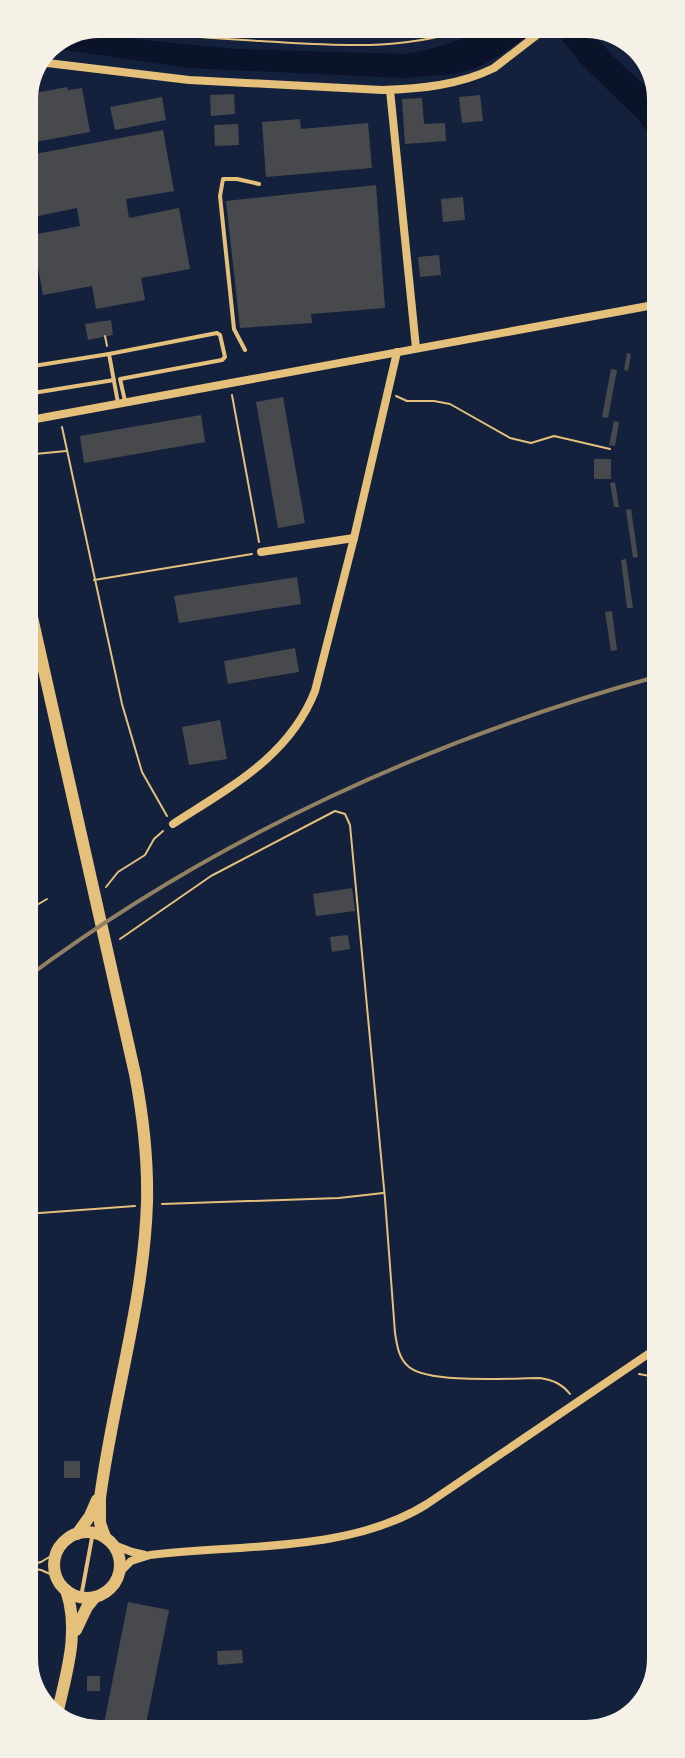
<svg xmlns="http://www.w3.org/2000/svg" width="685" height="1758" font-family="'Sofia Sans Condensed',sans-serif">
<rect width="100%" height="100%" fill="#14213d"/>
<g fill="#0b132b">
<path d="M 496,24 L 543,24 L 499,56 L 474,69 L 453,74 L 403,78 L 189,68 L 45,47 L 82,31 L 153,41 L 236,49 L 404,54 C 436,50 466,38 496,24 Z"/>
<polygon points="550,24 584,24 612,55 658,98 658,146 638,119 581,64"/>
</g>
<g fill="#48494c">
<polygon points="161,24 316,24 317,26 246,36 161,26"/>
<polygon points="384,24 433,24 433,26 385,32"/>
<polygon points="67,87 68,90 82,88 90,132 24,144 24,95"/>
<polygon points="234,94 235,114 211,116 210,95"/>
<polygon points="480,95 483,121 462,123 459,97"/>
<polygon points="162,97 166,120 115,130 110,107"/>
<polygon points="422,98 424,124 445,123 446,141 405,144 402,99"/>
<polygon points="300,119 301,129 368,123 372,168 266,177 262,122"/>
<polygon points="238,124 239,145 215,146 214,125"/>
<polygon points="163,130 174,191 126,199 129,218 179,208 190,269 141,278 145,300 96,309 92,286 43,295 32,235 80,226 77,208 28,218 24,196 24,156"/>
<polygon points="376,185 385,308 311,314 312,323 240,328 226,201"/>
<polygon points="463,197 465,220 443,222 441,199"/>
<polygon points="439,255 441,275 420,277 418,257"/>
<polygon points="111,320 113,335 88,340 85,324"/>
<polygon points="627,353 631,354 628,371 624,370"/>
<polygon points="611,369 617,370 608,418 602,417"/>
<polygon points="283,397 305,523 278,528 256,402"/>
<polygon points="201,415 205,442 84,463 80,436"/>
<polygon points="614,421 619,422 615,446 609,445"/>
<rect x="594" y="459" width="17" height="20"/>
<polygon points="615,482 619,507 614,507 610,483"/>
<polygon points="631,509 638,557 633,558 626,510"/>
<polygon points="626,559 633,608 627,608 621,560"/>
<polygon points="297,577 301,604 179,623 174,596"/>
<polygon points="612,611 617,650 611,651 605,612"/>
<polygon points="295,648 299,672 228,684 224,661"/>
<polygon points="220,720 227,759 189,765 182,727"/>
<polygon points="352,888 355,911 316,916 313,894"/>
<polygon points="348,935 350,949 332,952 330,937"/>
<rect x="64" y="1461" width="16" height="17"/>
<polygon points="128,1602 169,1610 144,1734 102,1734"/>
<polygon points="242,1650 243,1663 218,1665 217,1651"/>
<rect x="87" y="1676" width="13" height="15"/>
</g>
<g fill="none" stroke-linecap="round" stroke-linejoin="round">
<g stroke="#e5c07b" stroke-width="2">
<path d="M 96,25 C 150,34 205,38 260,41 C 333,45 409,53 478,24"/>
<polyline points="105,336 107,346"/>
<polyline points="232,395 259,542"/>
<polyline points="396,396 407,401 434,401 450,404 510,438 531,443 554,436 610,449"/>
<polyline points="62,427 122,704 142,772 167,816"/>
<polyline points="25,455 66,451"/>
<polyline points="94,580 252,554"/>
<polyline points="106,887 118,872 145,855 154,839 163,831"/>
<polyline points="25,912 47,899"/>
<path d="M 120,939 L 211,876 L 335,811 L 345,814 L 350,825 L 385,1199 L 395,1333 C 397,1346 399,1359 409,1367 C 429,1384 512,1378 540,1378 C 553,1380 562,1384 570,1394"/>
<polyline points="162,1204 339,1198 383,1193"/>
<polyline points="26,1214 135,1206"/>
<polyline points="639,1374 661,1378"/>
<polyline points="26,1566 41,1562 56,1553"/>
<polyline points="26,1567 41,1570 57,1577"/>
</g>
<g stroke="#e5c07b" stroke-width="4">
<polyline points="245,350 234,329 220,196 223,179 237,179 259,184"/>
<polyline points="109,354 27,367 33,393 114,380"/>
<polyline points="118,403 109,354 217,333 220,335 225,357 222,360 120,379 125,401"/>
<polyline points="81,1597 93,1532"/>
</g>
<g stroke="#e5c07b" stroke-width="8">
<path d="M 39,62 L 189,80 L 382,90 C 420,89 460,85 494,68 L 551,24"/>
<polyline points="390,90 416,348"/>
<polyline points="25,421 659,304"/>
<polyline points="261,552 354,538"/>
<path d="M 173,824 C 230,787 289,757 315,691 L 354,538 L 397,352"/>
<polyline points="114,1545 132,1552 145,1555"/>
<path d="M 119,1573 L 131,1561 L 150,1555 C 239,1544 349,1553 427,1504 L 660,1346"/>
</g>
<g stroke="#e5c07b" stroke-width="12">
<path d="M 25,586 L 135,1074 C 143,1116 148,1159 147,1202 C 144,1302 113,1399 100,1498 L 100,1523 L 105,1537"/>
<circle cx="87" cy="1565" r="33"/>
<polyline points="77,1534 90,1516 97,1500"/>
<polyline points="76,1630 87,1607 95,1597"/>
<path d="M 56,1719 C 65,1677 81,1633 66,1590"/>
</g>
<path stroke="#918062" stroke-width="4" d="M 26,978 C 214,838 433,738 659,676"/>
</g>
<path d="M0 0H685V1758H0ZM99 38H586A61 61 0 0 1 647 99V1659A61 61 0 0 1 586 1720H99A61 61 0 0 1 38 1659V99A61 61 0 0 1 99 38Z" fill="#f6f1e7" fill-rule="evenodd"/>
</svg>
